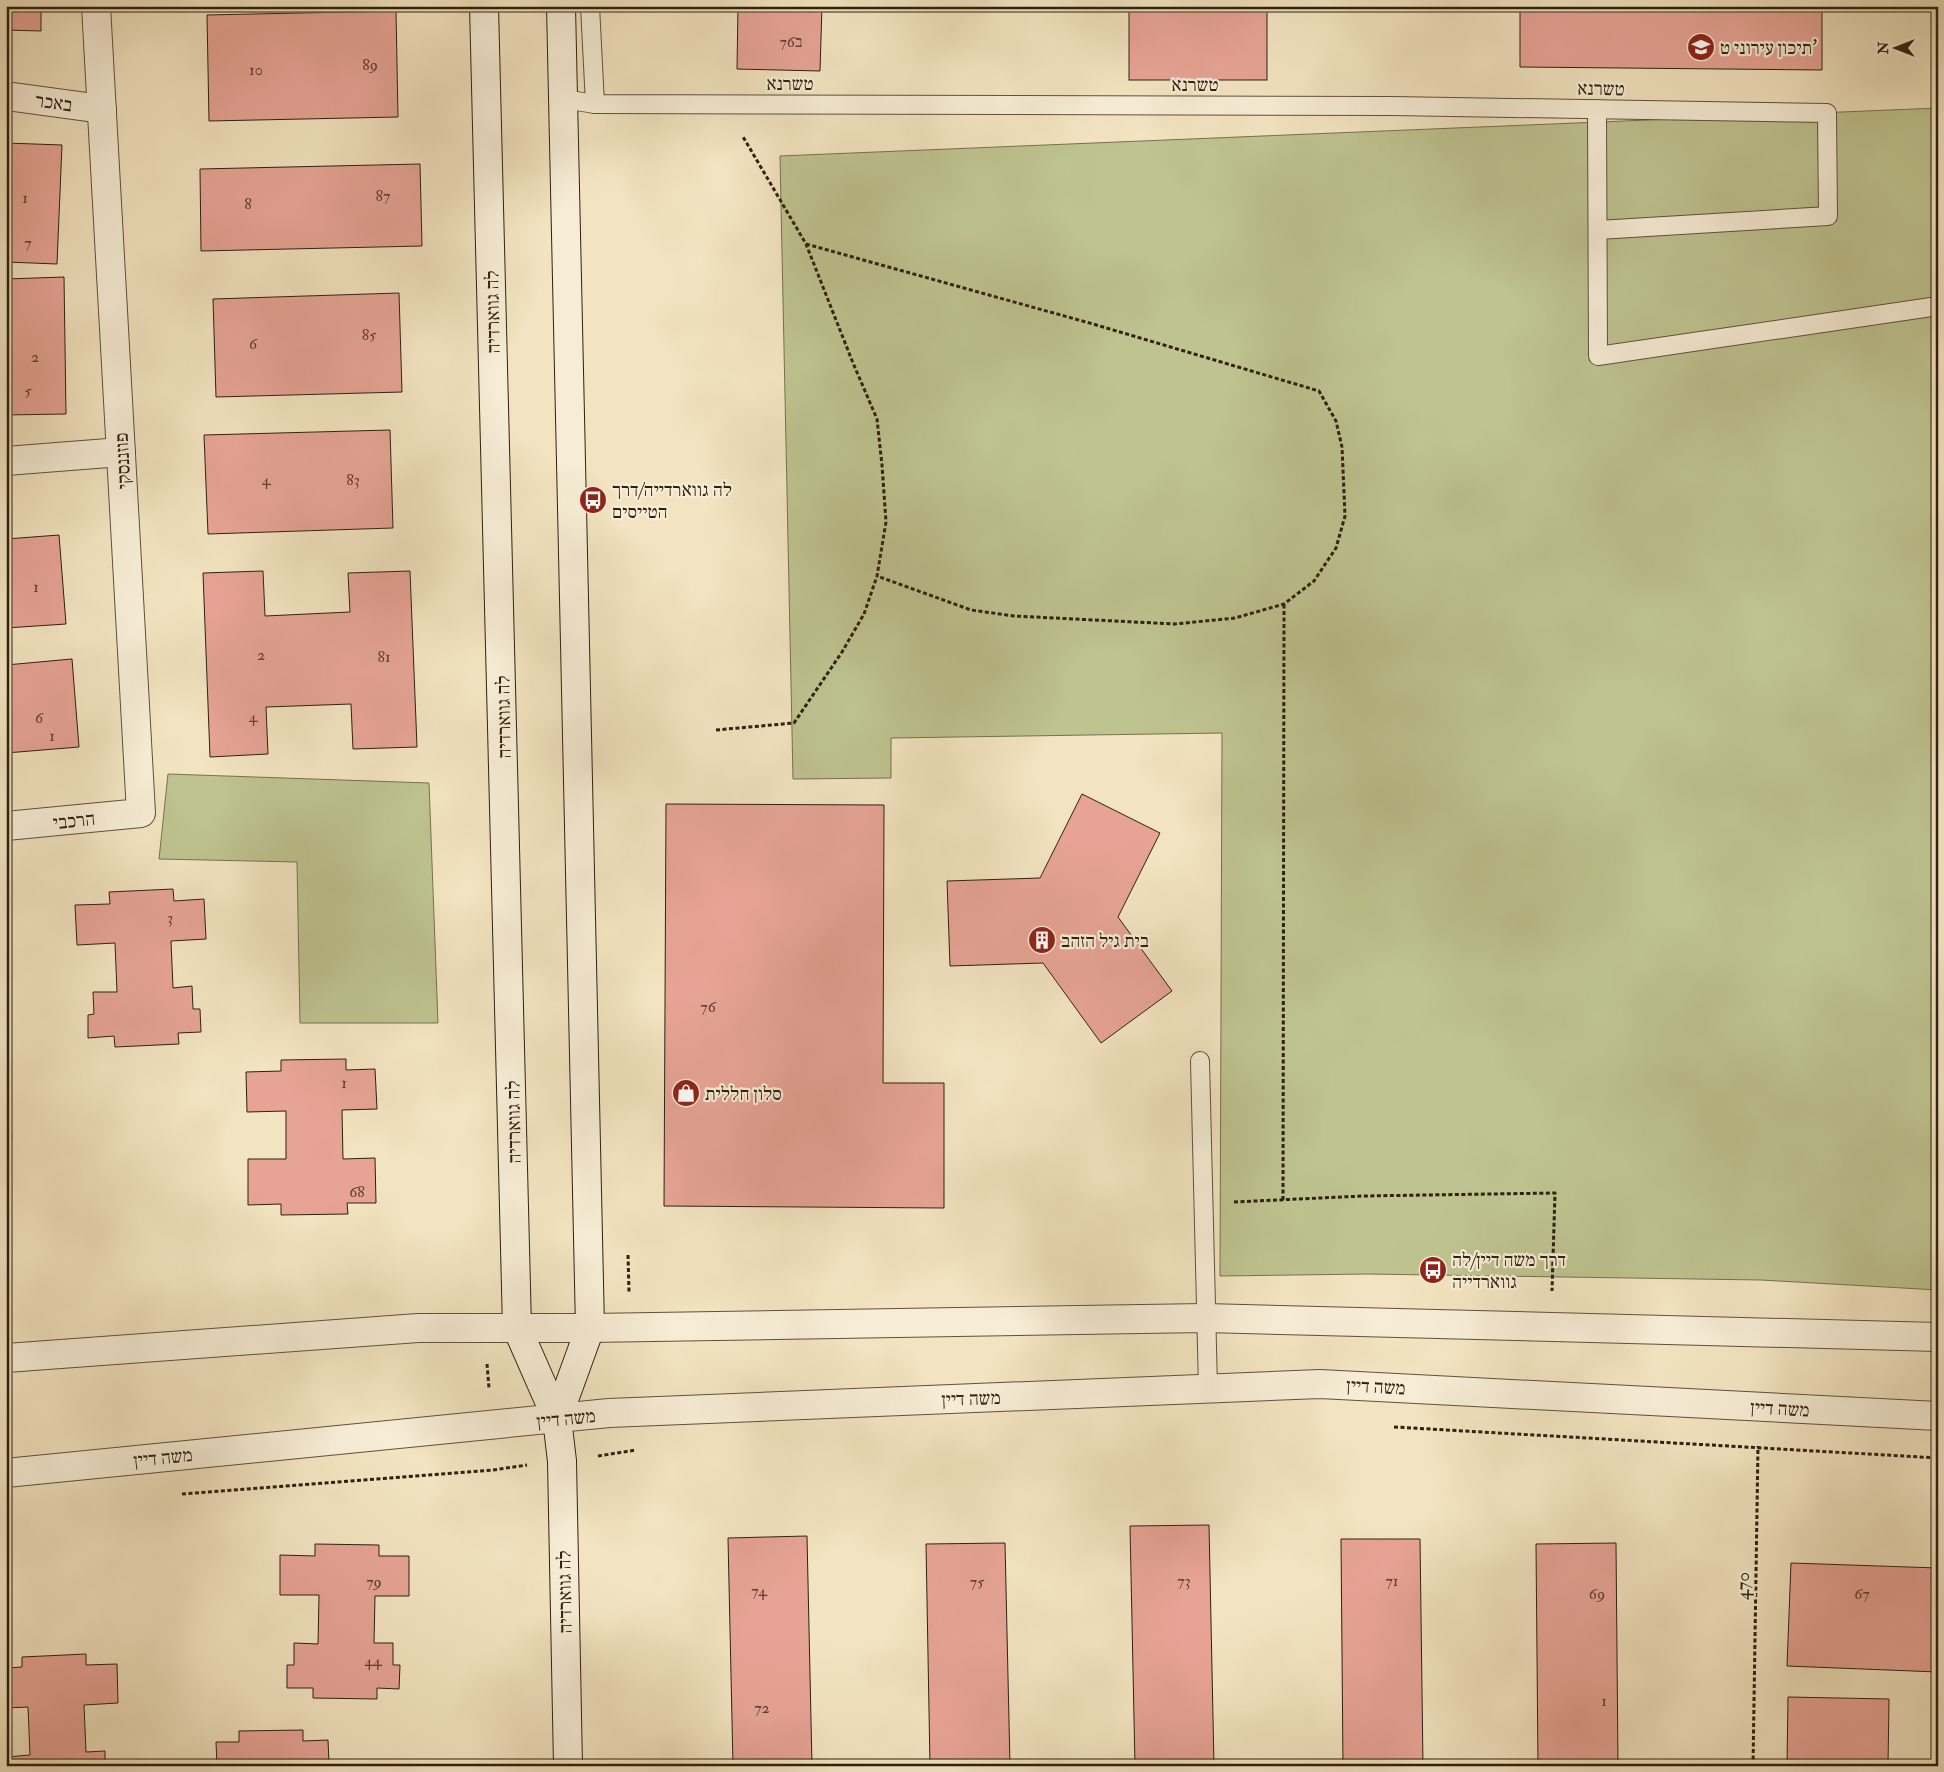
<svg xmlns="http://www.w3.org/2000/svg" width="1944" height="1772" font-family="'IM FELL Double Pica','Frank Ruhl Libre',serif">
<rect width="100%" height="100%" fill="#f2e4c0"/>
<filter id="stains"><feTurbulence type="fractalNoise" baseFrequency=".004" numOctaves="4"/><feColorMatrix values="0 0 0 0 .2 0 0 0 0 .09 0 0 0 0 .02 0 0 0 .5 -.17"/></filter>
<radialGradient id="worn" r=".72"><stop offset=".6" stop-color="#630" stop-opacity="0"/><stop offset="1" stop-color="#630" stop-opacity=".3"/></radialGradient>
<g fill="#bec390" stroke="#767250">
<polygon points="1938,108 1938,1290 1761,1280 1368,1274 1220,1276 1222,733 891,738 891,778 793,779 780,156"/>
<polygon points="168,774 429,783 438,1023 300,1023 297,862 159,859"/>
</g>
<g fill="#e7a496" stroke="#2f2010">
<polygon points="6,6 41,6 41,31 6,30"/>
<polygon points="738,6 822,6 820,71 737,69"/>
<rect x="1129" y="6" width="138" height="74"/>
<polygon points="1520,6 1822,6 1822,70 1520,67"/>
<polygon points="396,11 398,117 209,121 207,15"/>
<polygon points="6,143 62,145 57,264 6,262"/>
<polygon points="420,164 422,246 201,251 200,169"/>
<polygon points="64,277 66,414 6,415 6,279"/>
<polygon points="399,293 402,392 216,397 213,299"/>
<polygon points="390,430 393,528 208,534 204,435"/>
<polygon points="59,535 66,624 6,628 6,539"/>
<polygon points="263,571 265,616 350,612 348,573 410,571 417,747 353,749 351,704 266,707 268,754 210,757 203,573"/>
<polygon points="72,659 79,747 6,753 6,665"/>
<polygon points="1082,794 1160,833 1118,917 1172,991 1101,1043 1043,963 950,966 947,881 1040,878"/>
<polygon points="666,804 884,805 883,1083 944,1083 944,1208 664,1206"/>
<polygon points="173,889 174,901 204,899 206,939 171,941 173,988 192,986 193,1009 200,1009 201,1032 178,1033 179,1044 115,1047 114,1036 88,1038 88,1015 94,1014 93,992 117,992 115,943 77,945 75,905 110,904 109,892"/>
<polygon points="346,1059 346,1070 375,1069 377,1109 342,1110 343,1159 375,1158 376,1203 347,1203 348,1214 281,1215 281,1204 248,1205 248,1159 286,1159 286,1111 247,1112 246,1072 281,1071 281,1060"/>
<polygon points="6,1094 9,1094 12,1139 6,1139"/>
<polygon points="1209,1525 1214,1766 1135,1766 1130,1526"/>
<polygon points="807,1536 812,1766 733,1766 728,1538"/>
<polygon points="1341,1539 1420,1539 1423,1766 1343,1766"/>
<polygon points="1005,1543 1010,1766 930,1766 926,1544"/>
<polygon points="1616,1543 1618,1766 1538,1766 1536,1544"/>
<polygon points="315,1544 379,1545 379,1556 409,1556 409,1596 375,1596 374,1643 393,1643 393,1665 400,1665 399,1689 377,1688 377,1699 313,1698 313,1688 287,1688 287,1665 294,1665 294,1643 318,1644 319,1595 280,1595 280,1555 315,1556"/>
<polygon points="1791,1563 1938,1568 1938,1672 1787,1666"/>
<polygon points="86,1654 86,1665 117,1664 118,1703 84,1705 86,1752 105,1751 105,1766 6,1766 6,1757 30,1755 28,1707 6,1708 6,1668 22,1667 22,1657"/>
<polygon points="1788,1697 1889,1699 1888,1766 1787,1766"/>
<polygon points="303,1730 303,1741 328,1740 329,1763 323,1763 323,1766 217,1766 216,1742 239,1742 239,1731"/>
</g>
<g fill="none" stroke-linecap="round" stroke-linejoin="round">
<g stroke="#60513c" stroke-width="20">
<g id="service">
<polyline points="590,6 595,104"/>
<polyline points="564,99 595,104 1392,106 1827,113 1828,216 1598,230"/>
<polyline points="1597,109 1598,356 1938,306"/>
<polyline points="1200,1061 1208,1388"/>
</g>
</g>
<g stroke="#60513c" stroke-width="30">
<g id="minor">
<polyline points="6,96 102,109"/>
<polyline points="6,461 121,452"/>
<polyline points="6,826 141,813 96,6"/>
</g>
</g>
<g stroke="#60513c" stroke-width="30">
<g id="tertiary">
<polyline points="6,1358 418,1328 590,1328 1205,1318 1938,1337"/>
<polyline points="6,1473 609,1413 1320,1384 1938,1416"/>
</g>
</g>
<g stroke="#2f2010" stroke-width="30">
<g id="secondary">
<polyline points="484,6 517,1328 557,1419 562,1461 568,1766"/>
<polyline points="557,1419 590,1328 561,6"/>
</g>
</g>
<g stroke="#2f2010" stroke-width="3" stroke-dasharray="4 2.5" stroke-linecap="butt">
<polyline points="806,244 1093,324 1319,391 1336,421 1342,447 1345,516 1336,548 1314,581 1284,604 1235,618 1175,624 1014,616 971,610 877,576"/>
<polyline points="716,730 794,723 842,652 864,614 877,576 886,522 882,465 877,419 853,363 806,244 742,135"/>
<polyline points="1283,1200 1284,604"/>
<polyline points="1234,1202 1363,1196 1555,1193 1552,1291"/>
<polyline points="628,1255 629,1292"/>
<polyline points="487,1364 489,1388"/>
<polyline points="1394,1427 1938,1458"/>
<polyline points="598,1456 636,1450"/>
<polyline points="182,1494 493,1470 527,1465"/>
<polyline points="1753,1766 1758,1446"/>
</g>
<use href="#service" stroke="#f7edd6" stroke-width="18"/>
<use href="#minor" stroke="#f7edd6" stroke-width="28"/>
<use href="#tertiary" stroke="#f7edd6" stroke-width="28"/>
<use href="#secondary" stroke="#f7edd6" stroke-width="28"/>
</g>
<defs>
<g id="school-disc" transform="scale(1.4375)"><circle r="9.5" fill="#8f2418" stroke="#f7edd6"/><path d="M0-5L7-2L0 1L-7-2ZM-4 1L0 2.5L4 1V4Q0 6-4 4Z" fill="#fff"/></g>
<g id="bus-disc" transform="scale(1.4375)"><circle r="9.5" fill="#8f2418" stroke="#f7edd6"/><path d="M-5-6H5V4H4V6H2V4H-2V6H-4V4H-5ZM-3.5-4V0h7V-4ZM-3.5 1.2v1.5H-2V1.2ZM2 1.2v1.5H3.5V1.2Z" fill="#fff"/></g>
<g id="building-disc" transform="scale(1.4375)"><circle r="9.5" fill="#8f2418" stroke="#f7edd6"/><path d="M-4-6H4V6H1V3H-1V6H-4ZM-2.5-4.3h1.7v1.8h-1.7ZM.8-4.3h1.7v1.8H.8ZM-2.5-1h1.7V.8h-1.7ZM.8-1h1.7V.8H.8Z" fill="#fff"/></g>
<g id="shop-disc" transform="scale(1.4375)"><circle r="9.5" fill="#8f2418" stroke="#f7edd6"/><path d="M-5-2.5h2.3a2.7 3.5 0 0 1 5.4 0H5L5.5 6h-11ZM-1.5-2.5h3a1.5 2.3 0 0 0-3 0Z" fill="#fff"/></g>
</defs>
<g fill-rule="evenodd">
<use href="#school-disc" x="1701" y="47"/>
<use href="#bus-disc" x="593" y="500"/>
<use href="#building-disc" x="1042" y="940"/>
<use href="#shop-disc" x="686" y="1093"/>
<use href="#bus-disc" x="1433" y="1270"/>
</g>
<g text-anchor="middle" stroke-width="4.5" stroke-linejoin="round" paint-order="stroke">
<g font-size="16" fill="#5d4132">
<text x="791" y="47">76ב</text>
<text x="370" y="70">89</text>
<text x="256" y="75">10</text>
<text x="383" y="201">87</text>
<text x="25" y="203">1</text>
<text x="248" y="209">8</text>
<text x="28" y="248">7</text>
<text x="369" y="340">85</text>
<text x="253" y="349">6</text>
<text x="35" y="362">2</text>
<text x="28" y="396">5</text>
<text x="266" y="485">4</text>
<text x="353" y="485">83</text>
<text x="36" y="592">1</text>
<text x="261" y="660">2</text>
<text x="384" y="662">81</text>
<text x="253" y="722">4</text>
<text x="39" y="723">6</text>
<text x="52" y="741">1</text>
<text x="170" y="923">3</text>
<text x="708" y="1012">76</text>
<text x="344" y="1088">1</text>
<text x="357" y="1197">68</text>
<text x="1184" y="1586">73</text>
<text x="1392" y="1586">71</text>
<text x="374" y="1587">79</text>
<text x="977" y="1587">75</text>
<text x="759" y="1596">74</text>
<text x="1597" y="1599">69</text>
<text x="1862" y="1599">67</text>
<text x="373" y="1666">44</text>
<text x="1604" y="1706">1</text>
<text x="762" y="1713">72</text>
</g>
<g font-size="19" fill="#2f2010" stroke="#f7edd6" text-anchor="start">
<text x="1720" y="54">תיכון עירוני ט'</text>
<text x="612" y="496">לה גווארדייה/דרך<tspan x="612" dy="22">הטייסים</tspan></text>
<text x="1061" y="947">בית גיל הזהב</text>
<text x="705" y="1100">סלון חללית</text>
<text x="1452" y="1266">דרך משה דיין/לה<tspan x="1452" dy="22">גווארדייה</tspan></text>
</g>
<g font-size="19" fill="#2f2010" stroke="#f7edd6">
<text x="790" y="90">טשרנא</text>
<text x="1195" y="91">טשרנא</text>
<text transform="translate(1601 88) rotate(1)" y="7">טשרנא</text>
<text transform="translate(54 102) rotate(8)" y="7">באכר</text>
<text transform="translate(492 312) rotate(-91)" y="7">לה גווארדיה</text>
<text transform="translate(122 461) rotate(-93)" y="7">פוזננסקי</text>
<text transform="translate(503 717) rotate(-91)" y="7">לה גווארדיה</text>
<text transform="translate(74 820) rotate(-6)" y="7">הרכבי</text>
<text transform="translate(513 1122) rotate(-91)" y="7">לה גווארדיה</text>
<text transform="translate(1376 1386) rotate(3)" y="7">משה דיין</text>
<text transform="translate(971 1398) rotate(-2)" y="7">משה דיין</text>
<text transform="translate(1780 1408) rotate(3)" y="7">משה דיין</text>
<text transform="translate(566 1418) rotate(-6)" y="7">משה דיין</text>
<text transform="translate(163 1457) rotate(-6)" y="7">משה דיין</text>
<text transform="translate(1742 1586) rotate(-89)" y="7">470</text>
<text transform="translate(564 1592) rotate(-91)" y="7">לה גווארדיה</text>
</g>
</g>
<rect width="1944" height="1772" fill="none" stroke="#f2e4c0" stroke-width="25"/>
<rect x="8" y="8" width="1929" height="1757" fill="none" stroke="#2f2010" stroke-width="2.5"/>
<rect x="12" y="12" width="1919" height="1747" fill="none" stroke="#2f2010"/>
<g transform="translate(1896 48) rotate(270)" stroke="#f7edd6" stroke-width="4" paint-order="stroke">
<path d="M0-4L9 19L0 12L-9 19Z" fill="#2f2010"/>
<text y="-8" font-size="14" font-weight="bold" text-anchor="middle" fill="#2f2010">N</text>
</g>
<rect width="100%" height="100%" filter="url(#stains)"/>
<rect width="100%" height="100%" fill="url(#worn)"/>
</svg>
